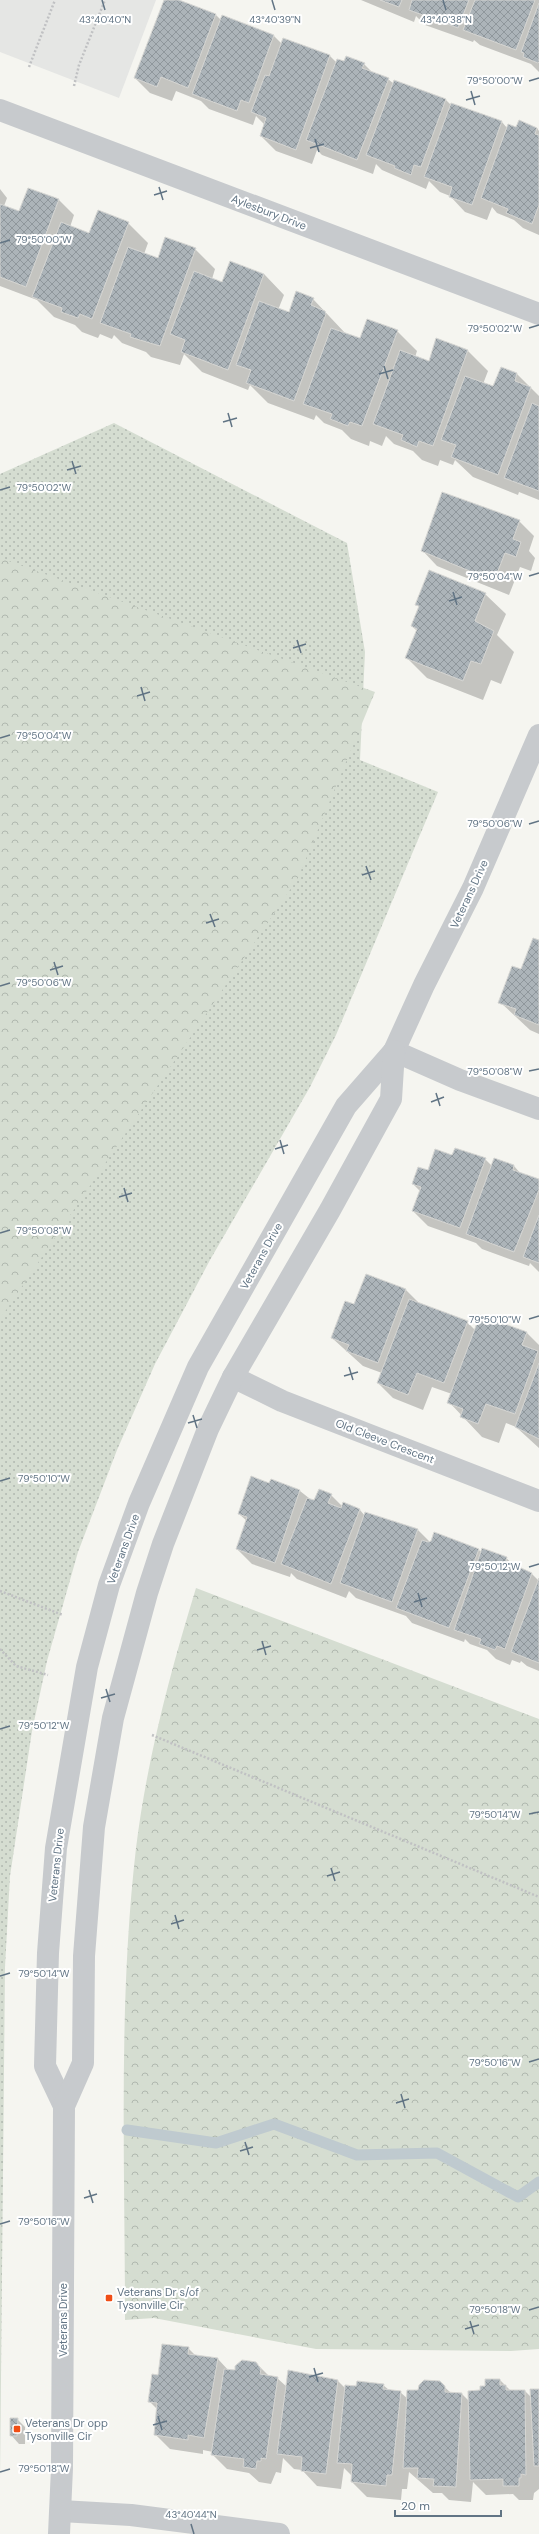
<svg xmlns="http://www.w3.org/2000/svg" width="539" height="2534" font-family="'DM Sans',sans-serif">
<defs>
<pattern id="grass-dots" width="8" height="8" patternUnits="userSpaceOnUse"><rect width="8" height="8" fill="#d5ddd1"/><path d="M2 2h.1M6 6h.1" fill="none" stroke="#b0b8af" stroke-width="1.8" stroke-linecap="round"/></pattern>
<pattern id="forest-crowns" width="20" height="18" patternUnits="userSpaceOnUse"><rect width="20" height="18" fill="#d5ddd1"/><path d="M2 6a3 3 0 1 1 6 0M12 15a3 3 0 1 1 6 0" fill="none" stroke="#b0b8af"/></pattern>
<pattern id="building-cross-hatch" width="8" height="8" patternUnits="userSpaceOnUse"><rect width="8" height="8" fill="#acb4b9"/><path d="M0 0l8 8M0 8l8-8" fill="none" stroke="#8f979c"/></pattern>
</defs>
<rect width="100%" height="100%" fill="#f5f5f0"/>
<polygon fill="#e5e6e4" points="0,0 156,0 119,98 0,52"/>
<polygon fill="url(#grass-dots)" points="114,423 347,543 365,652 360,760 438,792 336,1035 310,1087 210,1260 155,1364 117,1450 78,1552 47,1661 32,1731 10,1876 5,1967 0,2481 0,474"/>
<g fill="url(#forest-crowns)">
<polygon points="0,558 375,692 298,878 0,1319"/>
<path d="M 196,1588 L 539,1719 L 539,2349 L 511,2351 L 316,2349 L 154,2318 L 125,2320 C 125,2163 118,2004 136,1848 C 147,1759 170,1673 196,1588 Z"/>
</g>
<g fill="#0003">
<polygon points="165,0 177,0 216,15 221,20 223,16 274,36 282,44 330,56 337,63 364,64 373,73 388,79 394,84 446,100 451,105 502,122 507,128 537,128 539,131 539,235 523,228 514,220 497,213 492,207 487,220 465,212 450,196 440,192 429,181 426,189 382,170 376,164 373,174 322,155 317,150 312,164 276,151 261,136 265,125 256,116 253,125 209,109 201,101 176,91 172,101 150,93 135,78"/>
<polygon points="361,0 539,0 539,72 531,64 480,45 474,40 473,42 425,25 416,16 414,22"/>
<polygon points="0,189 7,198 4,206 20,212 29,189 59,200 74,215 70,227 90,234 128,223 148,243 144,254 158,259 195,249 215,269 212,279 223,284 264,274 284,295 278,310 289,314 313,299 346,334 360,340 397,331 417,351 415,357 429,362 468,351 488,371 483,384 494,388 517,374 539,396 539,500 519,492 518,495 473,477 455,460 453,465 440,460 438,466 422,460 413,451 394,444 386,436 382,446 370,441 369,446 351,439 342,430 324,423 316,415 314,420 268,403 250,385 248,390 202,372 184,354 180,365 151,357 146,352 122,343 114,335 112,339 100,334 98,338 82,332 75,325 54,317 37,300 0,286"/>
<polygon points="519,521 534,536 529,551 535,558 531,571 520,567 509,595 437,566 422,550"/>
<polygon points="485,594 506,614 497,635 514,652 501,684 491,680 483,700 427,678 407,658 417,631 412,626 419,607 416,604"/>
<polygon points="539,941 539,1034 530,1030 500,1002"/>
<polygon points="453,1156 485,1159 492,1166 494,1159 514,1166 521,1174 539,1180 539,1272 530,1263 529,1266 482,1249 476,1243 428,1226 413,1211 420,1191 413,1184"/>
<polygon points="366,1275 406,1290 420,1304 467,1322 475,1330 481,1316 527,1333 539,1345 539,1448 516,1427 506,1423 499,1443 482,1437 449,1402 452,1394 432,1387 423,1410 393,1398 378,1383 382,1373 363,1366 332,1338 355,1306"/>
<polygon points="270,1484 300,1491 314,1502 331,1495 342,1506 343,1504 360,1510 365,1516 418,1530 430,1542 478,1549 482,1553 506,1558 515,1566 532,1574 539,1581 539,1671 527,1666 521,1661 520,1663 512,1660 510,1665 496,1659 487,1650 470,1644 465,1639 464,1642 412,1623 406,1616 356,1598 349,1591 346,1598 297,1579 291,1573 290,1577 252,1564 237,1549 247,1521 239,1514"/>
<polygon points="188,2348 196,2356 218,2359 229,2371 236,2372 256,2363 269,2376 277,2378 287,2387 289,2371 338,2381 346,2389 383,2385 389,2390 400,2392 408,2399 439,2382 451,2393 462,2394 469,2401 486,2387 500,2380 511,2391 525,2391 532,2398 539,2390 539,2489 534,2493 533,2500 519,2500 513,2494 486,2495 473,2482 471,2502 449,2500 442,2493 433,2493 409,2472 407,2489 402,2489 401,2500 367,2497 352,2482 352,2476 344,2468 341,2489 317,2486 302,2470 294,2469 283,2458 281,2473 276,2472 271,2484 259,2482 249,2473 227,2469 212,2454 213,2452 203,2450 203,2454 170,2449 155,2434 157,2409 149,2401 158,2376"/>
<polygon points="17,2419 25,2427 25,2444 19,2444 11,2435"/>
</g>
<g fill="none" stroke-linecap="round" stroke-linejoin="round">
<polyline stroke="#bfcacf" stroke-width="11" points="127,2130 216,2143 274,2124 357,2155 437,2153 518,2197 539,2182"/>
</g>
<g fill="url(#building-cross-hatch)" stroke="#d6d6d3">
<polygon points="164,0 179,0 216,14 188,88 161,77 157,87 134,78"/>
<polygon points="380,0 402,0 399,7"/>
<polygon points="412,0 469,0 458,28 409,10"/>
<polygon points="475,0 535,0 516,50 463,30"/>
<polygon points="539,3 539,62 538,63 523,57 524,53 521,52"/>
<polygon points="222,15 274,35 249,103 241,100 237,111 192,94"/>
<polygon points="283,38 330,55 296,150 260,136 266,118 251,112 265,75 269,76"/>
<polygon points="346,56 365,63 362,68 389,78 357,160 306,140 337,59 344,61"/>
<polygon points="394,80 446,99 421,167 414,165 411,175 394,168 395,166 366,155"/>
<polygon points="451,103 502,121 472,205 449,197 452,187 424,177"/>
<polygon points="519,120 537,128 535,134 539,135 539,205 532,224 506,213 508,209 481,198 508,124 516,127"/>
<polygon points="28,188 59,199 26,287 0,277 0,204 19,211"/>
<polygon points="98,210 129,222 92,319 80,314 78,318 61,312 62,308 32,297 61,222 89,233"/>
<polygon points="165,237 196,248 160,346 130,337 131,334 100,323 128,247 158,258"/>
<polygon points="230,261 264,274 228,370 181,352 185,340 170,334 194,271 222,282"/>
<polygon points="296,291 314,298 311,305 325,311 326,314 294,401 246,383 251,370 236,365 259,301 289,312"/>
<polygon points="367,319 398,330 362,426 350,422 348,426 330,419 332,414 303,404 331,328 360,338"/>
<polygon points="436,338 468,350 433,446 419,441 417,447 401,440 403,435 373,424 400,350 429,361"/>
<polygon points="501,367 517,373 515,381 531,387 498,475 451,457 456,445 441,440 465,376 493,386"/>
<polygon points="532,403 539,406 539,491 504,478"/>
<polygon points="442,492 520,520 513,539 521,542 516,557 505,553 494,581 421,551"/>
<polygon points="429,570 486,593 475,621 494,631 481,664 471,661 463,681 405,658 417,629 411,626 419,606 415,605"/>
<polygon points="533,938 539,940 539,1025 514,1015 516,1009 498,1003 512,966 521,969"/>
<polygon points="455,1148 486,1158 460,1228 412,1211 421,1187 412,1184 418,1167 428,1170 435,1149 452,1155"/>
<polygon points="494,1158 514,1165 513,1170 539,1179 539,1190 514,1252 466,1234"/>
<polygon points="539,1215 539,1263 523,1257"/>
<polygon points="366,1274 406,1289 378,1363 346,1351 349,1345 331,1338 345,1301 354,1304"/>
<polygon points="409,1299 468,1321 444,1383 417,1373 408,1395 377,1383"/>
<polygon points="480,1315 527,1332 522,1345 538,1351 515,1414 486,1404 478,1424 460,1417 463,1409 447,1403"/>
<polygon points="539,1363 539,1439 515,1427"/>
<polygon points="251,1476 269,1483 271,1479 300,1490 275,1563 236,1549 247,1517 238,1514"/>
<polygon points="319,1489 332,1494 328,1503 341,1508 343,1502 360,1509 331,1584 281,1564 307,1498 314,1500"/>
<polygon points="365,1512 418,1529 392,1602 340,1583"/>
<polygon points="434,1532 479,1549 449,1628 396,1608 422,1540 428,1542 431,1541"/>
<polygon points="482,1548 507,1557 506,1561 532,1573 505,1649 497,1646 495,1650 479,1644 481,1639 454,1630"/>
<polygon points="539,1578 539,1663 511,1652"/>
<polygon points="162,2344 189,2347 188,2354 218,2358 204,2438 188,2435 188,2440 154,2435 157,2403 148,2402 152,2374 158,2375"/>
<polygon points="242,2360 256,2362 261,2369 260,2374 278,2377 266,2459 261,2458 261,2461 257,2461 256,2469 243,2467 244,2459 211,2455 224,2369 235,2370 235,2366"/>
<polygon points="288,2370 338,2380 326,2474 301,2471 302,2457 277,2454"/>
<polygon points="485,2379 500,2379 500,2385 506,2385 506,2390 525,2390 526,2475 521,2474 521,2478 519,2478 519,2486 503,2486 503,2479 470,2480 468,2391 480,2390 480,2386 485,2386"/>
<polygon points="424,2380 440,2381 445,2386 445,2392 462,2393 456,2487 433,2486 434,2479 417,2478 418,2468 403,2468 407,2390 418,2390 419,2385"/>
<polygon points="357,2381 384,2384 383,2389 401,2391 392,2475 387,2475 386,2486 351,2482 352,2464 337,2463 345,2385 356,2386"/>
<polygon points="530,2389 539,2389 539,2466 534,2466"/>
<polygon points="10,2418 18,2418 17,2436 10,2436"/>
</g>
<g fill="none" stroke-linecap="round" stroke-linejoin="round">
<g stroke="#c0c1c3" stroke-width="2.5" stroke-dasharray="2 2" stroke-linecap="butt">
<polyline points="29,67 55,0"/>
<polyline points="74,86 79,65 105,0"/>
<polyline points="0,1591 63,1615"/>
<polyline points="0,1649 16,1666 48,1675"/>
<polyline points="152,1735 539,1897"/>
</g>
<g stroke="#c7cacd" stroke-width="22">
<polyline points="0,110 539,314"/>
<polyline points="394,1051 460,1080 539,1109"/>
<polyline points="233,1377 282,1401 539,1501"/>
<polyline points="64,2106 45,2066 48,1953 56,1848 87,1667 109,1585 139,1503 198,1367 346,1106 394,1051 424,985 473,888 539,735"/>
<polyline points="61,2511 131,2515 279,2534"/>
<polyline points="59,2534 62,2468 64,2106 83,2063 84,1956 94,1827 113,1718 147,1593 163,1544 208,1429 233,1377 330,1210 391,1099 394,1051"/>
</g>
</g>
<path fill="none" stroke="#617484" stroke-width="1.5" d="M 102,0 L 105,10M 272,0 L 275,10M 443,0 L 446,10M 529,81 L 539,78M 471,91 L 475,105M 466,100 L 480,96M 315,139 L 319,152M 310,148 L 324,144M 159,187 L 163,200M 154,195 L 167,191M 0,243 L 10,240M 529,328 L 539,325M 384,366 L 388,379M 379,374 L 393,370M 228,413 L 232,427M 223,422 L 237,418M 72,461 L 76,474M 67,470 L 81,466M 0,490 L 10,487M 529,576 L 539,573M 453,592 L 457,605M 449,601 L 462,597M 297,640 L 301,653M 293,648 L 306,644M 141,687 L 145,701M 137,696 L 150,692M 0,738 L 10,735M 529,824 L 539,821M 366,866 L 371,880M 362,875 L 375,871M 210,914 L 215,927M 206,923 L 219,919M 54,962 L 58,975M 50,970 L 63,966M 0,986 L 10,983M 529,1071 L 539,1069M 436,1093 L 440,1106M 431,1102 L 444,1097M 280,1140 L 284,1154M 275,1149 L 288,1145M 124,1188 L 128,1202M 119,1197 L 132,1193M 0,1233 L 10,1230M 529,1319 L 539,1316M 349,1367 L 353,1380M 344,1376 L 358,1372M 193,1415 L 197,1428M 188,1423 L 202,1419M 0,1481 L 10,1478M 529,1567 L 539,1564M 418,1593 L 422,1607M 414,1602 L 427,1598M 262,1641 L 266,1655M 257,1650 L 271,1646M 106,1689 L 110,1702M 101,1698 L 115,1694M 0,1729 L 10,1726M 529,1814 L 539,1812M 331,1868 L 335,1881M 327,1876 L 340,1872M 175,1915 L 179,1929M 171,1924 L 184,1920M 0,1976 L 10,1973M 529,2062 L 539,2059M 401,2094 L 405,2108M 396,2103 L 409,2099M 245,2142 L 249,2155M 240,2151 L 253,2147M 89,2190 L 93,2203M 84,2198 L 97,2194M 0,2224 L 10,2221M 529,2310 L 539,2307M 470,2321 L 474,2334M 465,2329 L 479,2325M 314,2368 L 318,2382M 309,2377 L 323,2373M 158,2416 L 162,2430M 153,2425 L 167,2421M 0,2472 L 10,2469M 191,2524 L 194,2534"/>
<g fill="#f04e16" stroke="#fff" stroke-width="1.5">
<rect x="105" y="2294" width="8" height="8" rx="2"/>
<rect x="13" y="2425" width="8" height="8" rx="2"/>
</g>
<g text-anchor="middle" stroke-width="4" stroke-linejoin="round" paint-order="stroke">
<g font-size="11" fill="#617484" stroke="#fff">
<text transform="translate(269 212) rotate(21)" y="4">Aylesbury Drive</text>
<text transform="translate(469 894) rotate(-65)" y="4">Veterans Drive</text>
<text transform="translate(261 1256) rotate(-61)" y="4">Veterans Drive</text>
<text transform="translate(385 1441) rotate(21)" y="4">Old Cleeve Crescent</text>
<text transform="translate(123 1549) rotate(-70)" y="4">Veterans Drive</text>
<text transform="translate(56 1865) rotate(-84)" y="4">Veterans Drive</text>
<text transform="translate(63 2320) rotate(-90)" y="4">Veterans Drive</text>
</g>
<g font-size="11" fill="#617484" stroke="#fff" text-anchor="start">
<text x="117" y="2296">Veterans Dr s/of<tspan x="117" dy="13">Tysonville Cir</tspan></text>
<text x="25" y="2427">Veterans Dr opp<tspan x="25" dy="13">Tysonville Cir</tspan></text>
</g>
</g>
<g font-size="10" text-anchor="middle" fill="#617484" stroke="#fff" stroke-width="4" stroke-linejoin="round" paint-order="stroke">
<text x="105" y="23">43°40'40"N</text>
<text x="275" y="23">43°40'39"N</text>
<text x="446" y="23">43°40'38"N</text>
<text x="495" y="84">79°50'00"W</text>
<text x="44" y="243">79°50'00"W</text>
<text x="495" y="332">79°50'02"W</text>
<text x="44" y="491">79°50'02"W</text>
<text x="495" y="580">79°50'04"W</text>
<text x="44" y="739">79°50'04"W</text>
<text x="495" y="827">79°50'06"W</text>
<text x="44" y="986">79°50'06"W</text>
<text x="495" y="1075">79°50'08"W</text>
<text x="44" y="1234">79°50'08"W</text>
<text x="495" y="1323">79°50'10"W</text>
<text x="44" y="1482">79°50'10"W</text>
<text x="495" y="1570">79°50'12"W</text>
<text x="44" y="1729">79°50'12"W</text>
<text x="495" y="1818">79°50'14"W</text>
<text x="44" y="1977">79°50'14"W</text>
<text x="495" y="2066">79°50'16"W</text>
<text x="44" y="2225">79°50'16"W</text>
<text x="495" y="2313">79°50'18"W</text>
<text x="44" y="2472">79°50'18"W</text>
<text x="191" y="2518">43°40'44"N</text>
</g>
<path d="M395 2510v6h106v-6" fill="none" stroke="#617484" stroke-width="2"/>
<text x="401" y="2510" font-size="12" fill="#617484" stroke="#ffffff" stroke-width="3" paint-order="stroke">20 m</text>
</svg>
